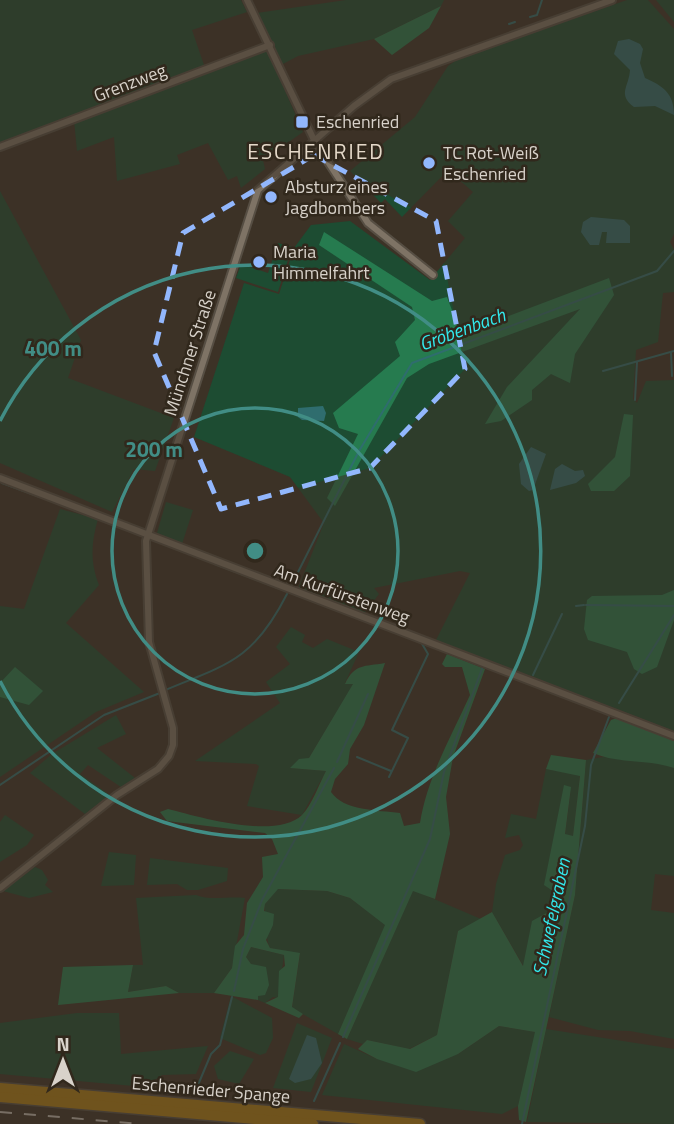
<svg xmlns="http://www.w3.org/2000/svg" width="674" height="1124" font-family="'Titillium Web',sans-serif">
<rect width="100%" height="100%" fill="#3c3226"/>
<g fill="#1d4c32">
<polygon points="0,0 241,0 247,12 192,30 205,68 0,145"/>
<polygon points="346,0 444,0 441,6 374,39 298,56 281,65 257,13"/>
<polygon points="627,0 648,0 674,29 674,234 670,242 674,250 674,292 663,293 658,342 636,350 633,399 637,403 646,381 674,380 674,731 436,640 470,573 460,571 374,588 379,594 363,615 298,589 324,523 290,477 194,437 244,283 279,294 294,248 311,225 350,221 430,280 465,238 448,221 473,192 448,170 402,217 385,199 381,203 350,171 415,117 448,66 458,59"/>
<polygon points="656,0 674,0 674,22"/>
<polygon points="267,49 303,132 263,160 265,169 241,188 237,176 228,180 208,143 177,155 180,164 117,181 114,137 77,151 74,120"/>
<polygon points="0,191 81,340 68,378 174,418 155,471 134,469 112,512 0,463"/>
<polygon points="278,243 292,247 278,292 236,278 241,264 268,273"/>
<polygon points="166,502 193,510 182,544 157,533"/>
<path d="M 60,509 L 98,519 C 91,543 90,562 99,585 L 66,623 L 144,692 L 96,712 L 0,777 L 0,606 L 24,609 Z"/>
<polygon points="291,627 305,635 302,642 313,648 327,639 359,652 345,683 354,683 309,758 291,768 326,771 302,815 247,806 259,766 256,764 195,761 280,703 266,682 290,664 276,647"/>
<polygon points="116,715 126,734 97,748 135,778 121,787 88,765 80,774 110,795 85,814 30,773 52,754"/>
<polygon points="603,757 655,761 674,768 674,876 655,874 651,910 674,913 674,1039 630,1031 598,1030 549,1017 575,895 586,760"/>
<polygon points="546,769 580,775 573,837 565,835 571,788 553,891 564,909 563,913 552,910 524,967 492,912 496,884 505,855 520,850 523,845 519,835 505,838 511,814 536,819"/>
<polygon points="5,815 34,835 27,845 0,862 0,822"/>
<polygon points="109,852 136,855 134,885 101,886"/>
<polygon points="150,858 228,868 227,881 198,890 187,890 177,884 147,885"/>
<polygon points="35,867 42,870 48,880 45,885 53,892 29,898 3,891"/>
<path d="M 277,889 L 327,891 L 350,898 L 386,925 L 338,1034 L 292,1008 L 300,954 L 270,948 C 266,940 264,914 265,904 Z"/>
<polygon points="413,890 481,919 458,931 437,1035 409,1049 367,1040 363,1044 347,1039"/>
<path d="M 196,895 C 210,901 229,896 245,898 L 232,968 L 214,993 L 179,993 L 166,986 L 128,992 L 133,965 L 143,965 L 136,898 Z"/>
<polygon points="251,947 284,955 278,998 273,997 265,1003 258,1000 251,964 246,957"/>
<polygon points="231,996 272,1018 273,1038 266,1053 260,1055 220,1038"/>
<polygon points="77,1013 119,1013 121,1054 208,1046 196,1074 162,1075 145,1087 0,1074 0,1023"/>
<polygon points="297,1023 332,1038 311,1092 273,1088"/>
<polygon points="499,1026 536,1032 518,1106 502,1114 322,1095 344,1044 377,1059 458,1054"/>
<polygon points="546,1029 674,1049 674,1124 527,1122"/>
<polygon points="230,1051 254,1059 239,1084 218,1079 214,1066"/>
</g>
<g fill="#267b4f">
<polygon points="441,6 429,28 392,55 374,39"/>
<polygon points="324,232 432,301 447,297 461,334 609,278 614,295 575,354 570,383 551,374 532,390 532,400 501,421 485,424 507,387 580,309 429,364 407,378 335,506 327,498 358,434 339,428 333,413 400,356 395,342 415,320 412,307 319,245"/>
<polygon points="624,414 633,415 630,476 614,491 591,491 588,484 615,457"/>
<polygon points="674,590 674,620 657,667 642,674 634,669 627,652 588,640 584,629 587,600 592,596 662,595"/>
<path d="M 447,654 L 485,669 L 453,757 L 446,797 L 450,834 L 435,899 L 413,891 L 347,1039 L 338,1034 L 385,925 L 350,898 L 327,891 L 278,889 L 265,904 L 264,911 L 274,914 L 273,925 L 266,940 L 270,948 L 300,953 L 292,1007 L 303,1014 L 299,1018 L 265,1003 L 278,997 L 279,971 L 285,966 L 284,955 L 251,947 L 246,957 L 251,964 L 266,967 L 269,985 L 265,995 L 258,996 L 258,1000 L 214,993 L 232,968 L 235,946 L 244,935 L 247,903 L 263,877 L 262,857 L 278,854 L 272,839 L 265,833 L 167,821 L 160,812 L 168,809 C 199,817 276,840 302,815 C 312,805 319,784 326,771 L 290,768 L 299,759 L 309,758 L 353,684 L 345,684 C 355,663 364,667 385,663 L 364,725 L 350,749 L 348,764 L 335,779 L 331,792 C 344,811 377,810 400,813 L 404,826 L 420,823 C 427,778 451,737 470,695 L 462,667 L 445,667 L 442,664 Z"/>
<polygon points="15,667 43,691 29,705 0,697 0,683"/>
<path d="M 617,718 L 674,741 L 674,768 C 648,759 618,764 593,753 L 611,720 Z"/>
<polygon points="551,755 586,760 575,895 526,1122 519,1120 518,1106 535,1032 499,1026 458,1054 416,1072 377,1059 358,1049 367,1040 410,1049 437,1035 458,931 492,912 523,966 532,921 552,910 563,913 564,909 556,903 553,891 544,885 564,785 571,787 565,834 573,836 580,776 546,769"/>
<polygon points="133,965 128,992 166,986 179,993 58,1005 63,967"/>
</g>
<g fill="#2f6d6e">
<path d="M 629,39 L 640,44 L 643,49 L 640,63 L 645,78 C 663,86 674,93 674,115 L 655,106 L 634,107 C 617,94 629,87 630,70 L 614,54 L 618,41 Z"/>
<polygon points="591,217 624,220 630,226 630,243 606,243 607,232 602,232 599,245 590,245 581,232 583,222"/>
<polygon points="323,406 326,413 324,421 302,420 298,417 298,408"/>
<polygon points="531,447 546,454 533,490 529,491 521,484 519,464"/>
<polygon points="562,464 575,471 583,470 585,476 576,483 550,490 555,469"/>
<polygon points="307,1035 316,1038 322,1063 311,1079 295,1083 289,1079"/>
</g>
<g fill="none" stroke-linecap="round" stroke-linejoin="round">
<g stroke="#2f6d6e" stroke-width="2">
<polyline points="530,17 537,15 542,0"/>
<polyline points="509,24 515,22"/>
<polyline points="671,353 672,376"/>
<polyline points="603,371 674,351"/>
<polyline points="635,400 637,362"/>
<polyline points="2,483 40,497"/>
<polyline points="215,564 412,639"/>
<polyline points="291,586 359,451 412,363 657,271 674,251"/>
<polyline points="586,605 674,606"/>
<polyline points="576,606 584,605"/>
<polyline points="533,675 562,614"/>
<path d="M 165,690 C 229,664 254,659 287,594"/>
<polyline points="619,703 674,615"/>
<polyline points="357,757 391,771"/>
<polyline points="337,762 368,694"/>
<polyline points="389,777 408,738 392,730 428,654 421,642"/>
<polyline points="0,785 104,715 160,693"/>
<polyline points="234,991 243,949 262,900 334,768"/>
<polyline points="343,1037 430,839 444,772 483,666"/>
<polyline points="198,1085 211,1054 220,1045 232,997"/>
<polyline points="314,1101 340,1043"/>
<polyline points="522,1124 585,826 591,765 609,717"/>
</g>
<g stroke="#564e43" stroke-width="10">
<g id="minor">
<polyline points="247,0 315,142 368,223 433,275"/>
<polyline points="0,147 270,45"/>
<polyline points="0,478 674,736"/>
<polyline points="0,888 117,795 158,769 169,756 173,745 173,728 149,642 146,541 258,190 354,106 391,79 612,0"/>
</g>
</g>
<g stroke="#564e43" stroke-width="13">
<g id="highway">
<polyline points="0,1088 420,1124"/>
<polyline points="0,1097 313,1124"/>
</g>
</g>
<use href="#minor" stroke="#7e7365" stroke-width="6"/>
<use href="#highway" stroke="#ae7c12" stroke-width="10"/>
<polyline stroke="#beb7ae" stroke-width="2" stroke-dasharray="12 12" stroke-linecap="butt" points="0,1112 141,1124"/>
</g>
<path d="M0 0H674V1124H0ZM 314,155 L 436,221 L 465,369 L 370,468 L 221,509 L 154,352 L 183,233 Z" fill="#3c3226" fill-opacity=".55" fill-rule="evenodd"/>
<path fill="none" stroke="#92b7fd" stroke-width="5" stroke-dasharray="14 9" stroke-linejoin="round" d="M 314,155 L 436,221 L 465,369 L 370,468 L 221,509 L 154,352 L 183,233 Z"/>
<g fill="none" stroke="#418d85" stroke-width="3.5">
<circle cx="255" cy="551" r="143"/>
<path d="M0 421A286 286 0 1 1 0 681"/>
</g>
<g fill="#92b7fd" stroke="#31281c" stroke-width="2.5">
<rect x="295" y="115" width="14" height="14" rx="3.5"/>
<circle cx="429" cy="163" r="7"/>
<circle cx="271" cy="197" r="7"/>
<circle cx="259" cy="262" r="7"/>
</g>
<g text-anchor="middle" stroke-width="5" stroke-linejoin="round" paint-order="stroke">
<g font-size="18" fill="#d8d2ca" stroke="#31281c">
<text transform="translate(130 83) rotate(-21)" y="6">Grenzweg</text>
<text transform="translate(190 353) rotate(-72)" y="6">Münchner Straße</text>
<text transform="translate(342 594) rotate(20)" y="6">Am Kurfürstenweg</text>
<text transform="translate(211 1090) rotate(5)" y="6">Eschenrieder Spange</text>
</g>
<g font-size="18" fill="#d8d2ca" stroke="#31281c" text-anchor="start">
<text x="316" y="128">Eschenried</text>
<text x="443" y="159">TC Rot-Weiß<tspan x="443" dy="21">Eschenried</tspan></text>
<text x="285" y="193">Absturz eines<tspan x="285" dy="21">Jagdbombers</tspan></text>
<text x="273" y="258">Maria<tspan x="273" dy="21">Himmelfahrt</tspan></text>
</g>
<g font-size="19" font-style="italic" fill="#32e8eb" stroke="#31281c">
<text transform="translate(462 329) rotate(-20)" y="7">Gröbenbach</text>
<text transform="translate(551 917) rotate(-78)" y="7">Schwefelgraben</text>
</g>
<g font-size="21" letter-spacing="2" fill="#e5d9c9" stroke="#31281c">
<text x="316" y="159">ESCHENRIED</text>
</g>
</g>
<circle cx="255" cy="551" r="10" fill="#418d85" stroke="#31281c" stroke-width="3.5"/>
<g font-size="21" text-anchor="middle" font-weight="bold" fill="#418d85" stroke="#31281c" stroke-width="5" stroke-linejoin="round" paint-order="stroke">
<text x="53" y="356">400 m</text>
<text x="154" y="457">200 m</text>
</g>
<g transform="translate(63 1061)" stroke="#31281c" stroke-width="5" paint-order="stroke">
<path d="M0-5L12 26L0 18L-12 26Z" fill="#d8d2ca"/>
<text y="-10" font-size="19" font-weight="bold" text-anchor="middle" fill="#d8d2ca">N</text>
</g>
</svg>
